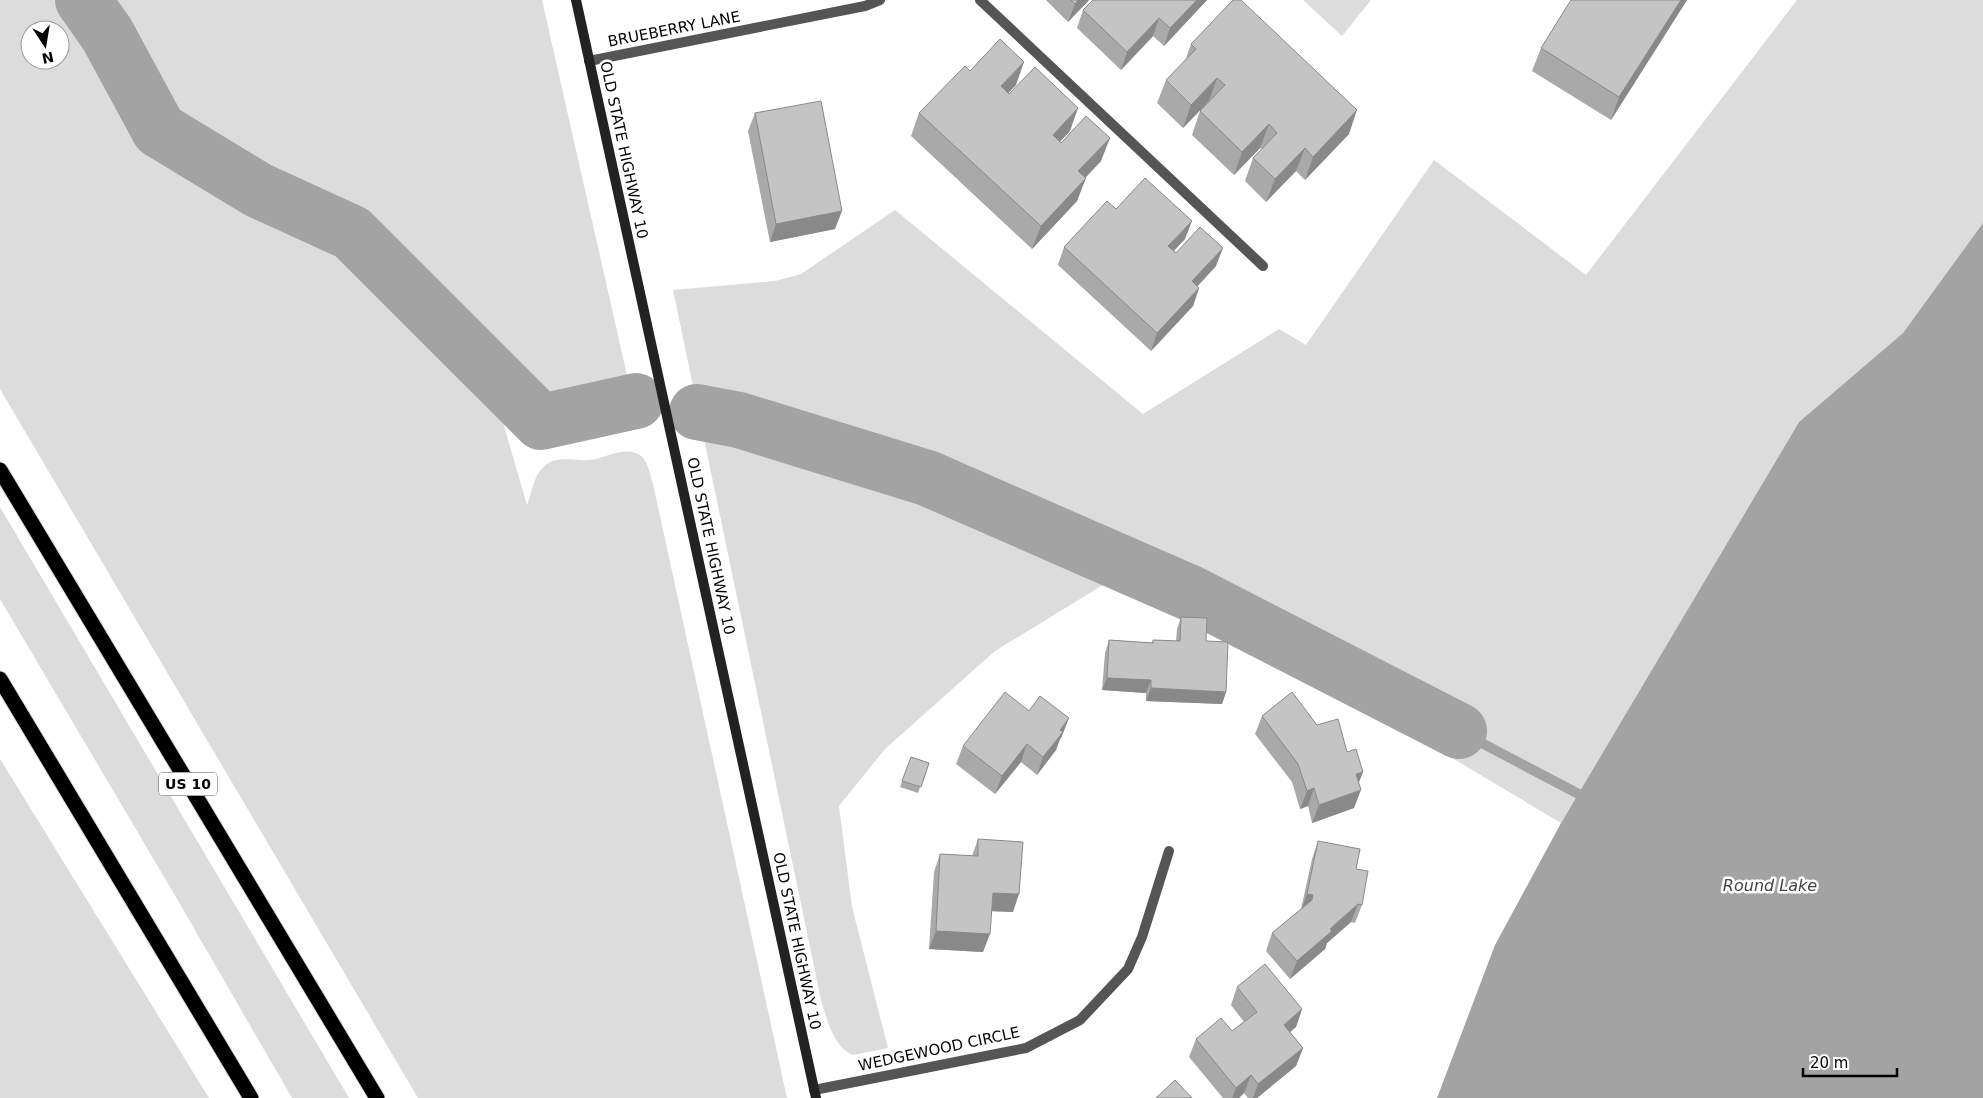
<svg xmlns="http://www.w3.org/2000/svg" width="1983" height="1098" font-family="'DejaVu Sans',sans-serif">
<rect width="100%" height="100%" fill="#fff"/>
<g fill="#dcdcdc" fill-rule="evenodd">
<path d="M 0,0 L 542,0 L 636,415 C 626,432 587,436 570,430 C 556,424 546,413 537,402 L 502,419 L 527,505 C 533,491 533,474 547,464 C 559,456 575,461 589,460 C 603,459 624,446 638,454 C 648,459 650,474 653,484 L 787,1098 L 418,1098 L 0,389 ZM 30,30 L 60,30 L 60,60 L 30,60 Z"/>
<polygon points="1303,0 1371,0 1342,36"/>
<path d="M 1797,0 L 1983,0 L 1983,223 L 1903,333 L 1799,422 L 1561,823 L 1206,611 L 1116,577 L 995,651 L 885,749 L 839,806 L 852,907 L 888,1048 L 853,1055 C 833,1047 827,1019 821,1000 L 673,290 L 775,281 L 801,274 L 895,210 L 1143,414 L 1279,329 L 1306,345 L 1434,160 L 1586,275 Z"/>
<polygon points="0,507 349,1098 292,1098 173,892 0,599"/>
<polygon points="0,759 209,1098 0,1098"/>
</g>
<polygon fill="#a3a3a3" points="1983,223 1983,1098 1437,1098 1495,945 1561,823 1799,422 1903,333"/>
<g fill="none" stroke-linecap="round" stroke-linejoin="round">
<polyline stroke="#a3a3a3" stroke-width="10" points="1459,731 1590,800"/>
<g stroke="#a3a3a3" stroke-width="56">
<polyline points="83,0 107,34 159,130 258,190 352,233 541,422 636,401"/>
<polyline points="697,412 739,420 927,478 1190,593 1459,731"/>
</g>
<g stroke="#dbdbdb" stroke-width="17">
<g id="highway">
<polyline points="0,470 377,1098"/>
<polyline points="0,679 251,1098"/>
</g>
</g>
<polyline stroke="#555" stroke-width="10" points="980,0 1263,266"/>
<g stroke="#555" stroke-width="10">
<polyline points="589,61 865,6 880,0"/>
<polyline points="814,1090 1026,1048 1080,1020 1128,969 1142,937 1169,851"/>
</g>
<polyline stroke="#222" stroke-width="10" points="576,0 816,1098"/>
<use href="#highway" stroke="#000" stroke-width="15"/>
</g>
<g fill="#a9a9a9">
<polygon points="1046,0 1089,0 1068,22"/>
<polygon points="1093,0 1207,0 1164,46 1153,36 1121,70 1077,28 1083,10"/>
<polygon points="1687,0 1611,120 1532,71 1541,48"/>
<polygon points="1191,44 1349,134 1305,180 1296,171 1266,202 1245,181 1253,158 1262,149 1260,148 1234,175 1192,135 1200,111 1210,102 1209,101 1183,128 1157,103 1166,80 1185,61"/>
<polygon points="970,71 1016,85 1008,93 1070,131 1060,141 1061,143 1101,161 1085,178 1077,201 1032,249 911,136 919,113"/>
<polygon points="755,113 835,229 770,242 748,131"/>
<polygon points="1185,239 1173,252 1176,253 1216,266 1197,287 1199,288 1193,306 1151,351 1058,265 1064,247"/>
<polygon points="1181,617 1206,641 1226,692 1222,704 1146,701 1146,693 1102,690 1105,653 1109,640 1152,643 1153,640 1176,641 1177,629"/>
<polygon points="1262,716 1317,725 1347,752 1359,784 1354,808 1312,823 1308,806 1300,809 1292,782 1255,734"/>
<polygon points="1062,736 1060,739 1056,750 1037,775 1021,762 995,794 956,764 963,746"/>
<polygon points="911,757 929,763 918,793 900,787"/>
<polygon points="978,839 1013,912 992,911 983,952 929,949 934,872 940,854 972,856"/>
<polygon points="1318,841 1356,869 1362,905 1355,923 1351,922 1327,943 1325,949 1290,979 1266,951 1272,933 1301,909 1312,859"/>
<polygon points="1237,987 1302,1009 1296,1027 1290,1032 1303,1048 1296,1066 1257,1098 1248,1098 1244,1093 1239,1098 1223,1098 1189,1057 1196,1039 1232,1031 1244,1022 1231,1005"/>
</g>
<g fill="#898989">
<polygon points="1078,0 1089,0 1068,22 1075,4"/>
<polygon points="1197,0 1207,0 1164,46 1170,28"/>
<polygon points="1681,0 1687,0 1611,120 1619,97"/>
<polygon points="1159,18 1153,36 1121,70 1127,52"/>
<polygon points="1024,62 1016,85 993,109 1001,86"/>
<polygon points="1217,78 1209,101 1183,128 1191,105"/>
<polygon points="1078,108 1070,131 1045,158 1053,135"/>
<polygon points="1357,110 1349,134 1305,180 1313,157"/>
<polygon points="1269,124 1260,148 1234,175 1242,152"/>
<polygon points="1110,138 1101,161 1070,194 1078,171"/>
<polygon points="1305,148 1296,171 1266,202 1275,179"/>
<polygon points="1086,178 1077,201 1032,249 1041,226"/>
<polygon points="842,211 835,229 770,242 776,224"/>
<polygon points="1192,221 1185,239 1161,264 1168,246"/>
<polygon points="1223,248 1216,266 1185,299 1192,281"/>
<polygon points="1199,288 1193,306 1151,351 1157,333"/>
<polygon points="1107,678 1151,680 1146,693 1102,690"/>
<polygon points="1151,688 1226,692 1222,704 1146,701"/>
<polygon points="1069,718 1062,736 1060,739 1056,750 1037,775 1043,757 1060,730"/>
<polygon points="1027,744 1021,762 995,794 1002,776"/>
<polygon points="1363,772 1356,790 1356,774"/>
<polygon points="1314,788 1308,806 1300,809 1307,791"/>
<polygon points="1361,790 1354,808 1312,823 1319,805"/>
<polygon points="993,893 1019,894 1013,912 986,911"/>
<polygon points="1307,894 1313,895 1306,913 1300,913"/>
<polygon points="1358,904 1351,922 1327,943 1325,949 1290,979 1297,961 1330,929"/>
<polygon points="936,931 990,934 983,952 929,949"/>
<polygon points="1302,1009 1296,1027 1277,1043 1284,1025"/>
<polygon points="1303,1048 1296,1066 1257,1098 1253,1098 1258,1084"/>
<polygon points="1251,1075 1244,1093 1239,1098 1232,1098 1236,1088"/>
</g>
<g fill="#c4c4c4" stroke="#898989">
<polygon points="1071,0 1078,0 1075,4"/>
<polygon points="1093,0 1197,0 1170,28 1159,18 1127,52 1083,10"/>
<polygon points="1233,0 1241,0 1357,110 1313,157 1305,148 1275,179 1253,158 1277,133 1269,124 1242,152 1200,111 1225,85 1217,78 1191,105 1166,80 1196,49 1191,44"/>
<polygon points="1571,0 1681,0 1619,97 1541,48"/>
<polygon points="1000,39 1024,62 1001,86 1009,94 1035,67 1078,108 1053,135 1061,143 1086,116 1110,138 1078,171 1086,178 1041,226 919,113 965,66 970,71"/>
<polygon points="821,101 842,211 776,224 755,113"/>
<polygon points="1145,178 1192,221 1168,246 1176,253 1200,227 1223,248 1192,281 1199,288 1157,333 1064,247 1107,201 1116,209"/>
<polygon points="1181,617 1207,618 1206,641 1228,642 1226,692 1151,688 1151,680 1107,678 1109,640 1153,643 1153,640 1180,641"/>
<polygon points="1005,692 1029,711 1040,696 1069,718 1060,730 1063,732 1043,757 1027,744 1002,776 963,746"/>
<polygon points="1292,692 1317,725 1338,719 1347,752 1356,749 1363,772 1356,774 1361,790 1319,805 1314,788 1307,791 1298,764 1262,716"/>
<polygon points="911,757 929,763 921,787 902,781"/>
<polygon points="978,839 1023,842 1019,894 993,893 990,934 936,931 940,854 978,856"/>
<polygon points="1318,841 1360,849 1356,869 1368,871 1362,905 1358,904 1330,929 1332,931 1297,961 1272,933 1312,900 1313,895 1307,894"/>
<polygon points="1265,964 1302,1009 1284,1025 1303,1048 1258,1084 1251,1075 1236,1088 1196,1039 1221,1018 1232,1031 1257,1012 1237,987"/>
<polygon points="1175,1080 1192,1098 1156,1098"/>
</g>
<g text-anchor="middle" stroke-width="5" stroke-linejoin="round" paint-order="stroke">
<rect fill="#fff" stroke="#4c4c4c" stroke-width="1" x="159" y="772.5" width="58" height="23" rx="4"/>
<g font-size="14" font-weight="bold" fill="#000">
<text x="188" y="789">US 10</text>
</g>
<g font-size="15" fill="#000" stroke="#fff">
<text transform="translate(674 29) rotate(-11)" y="5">BRUEBERRY LANE</text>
<text transform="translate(624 150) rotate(78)" y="5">OLD STATE HIGHWAY 10</text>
<text transform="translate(711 546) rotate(78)" y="5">OLD STATE HIGHWAY 10</text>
<text transform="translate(797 941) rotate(78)" y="5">OLD STATE HIGHWAY 10</text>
<text transform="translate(939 1049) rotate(-12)" y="5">WEDGEWOOD CIRCLE</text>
</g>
<g font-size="16" font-style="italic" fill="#444" stroke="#fff">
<text x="1770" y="891">Round Lake</text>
</g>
</g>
<g transform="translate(45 45) rotate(168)"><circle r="24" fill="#ffffff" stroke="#999999"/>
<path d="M0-4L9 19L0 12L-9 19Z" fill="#000000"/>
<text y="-8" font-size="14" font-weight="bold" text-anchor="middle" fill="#000000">N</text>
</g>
<path d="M1803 1068v8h94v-8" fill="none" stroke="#000000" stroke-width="2.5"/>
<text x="1810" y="1068" font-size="15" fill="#000000" stroke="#ffffff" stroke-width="4" paint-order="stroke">20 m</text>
</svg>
